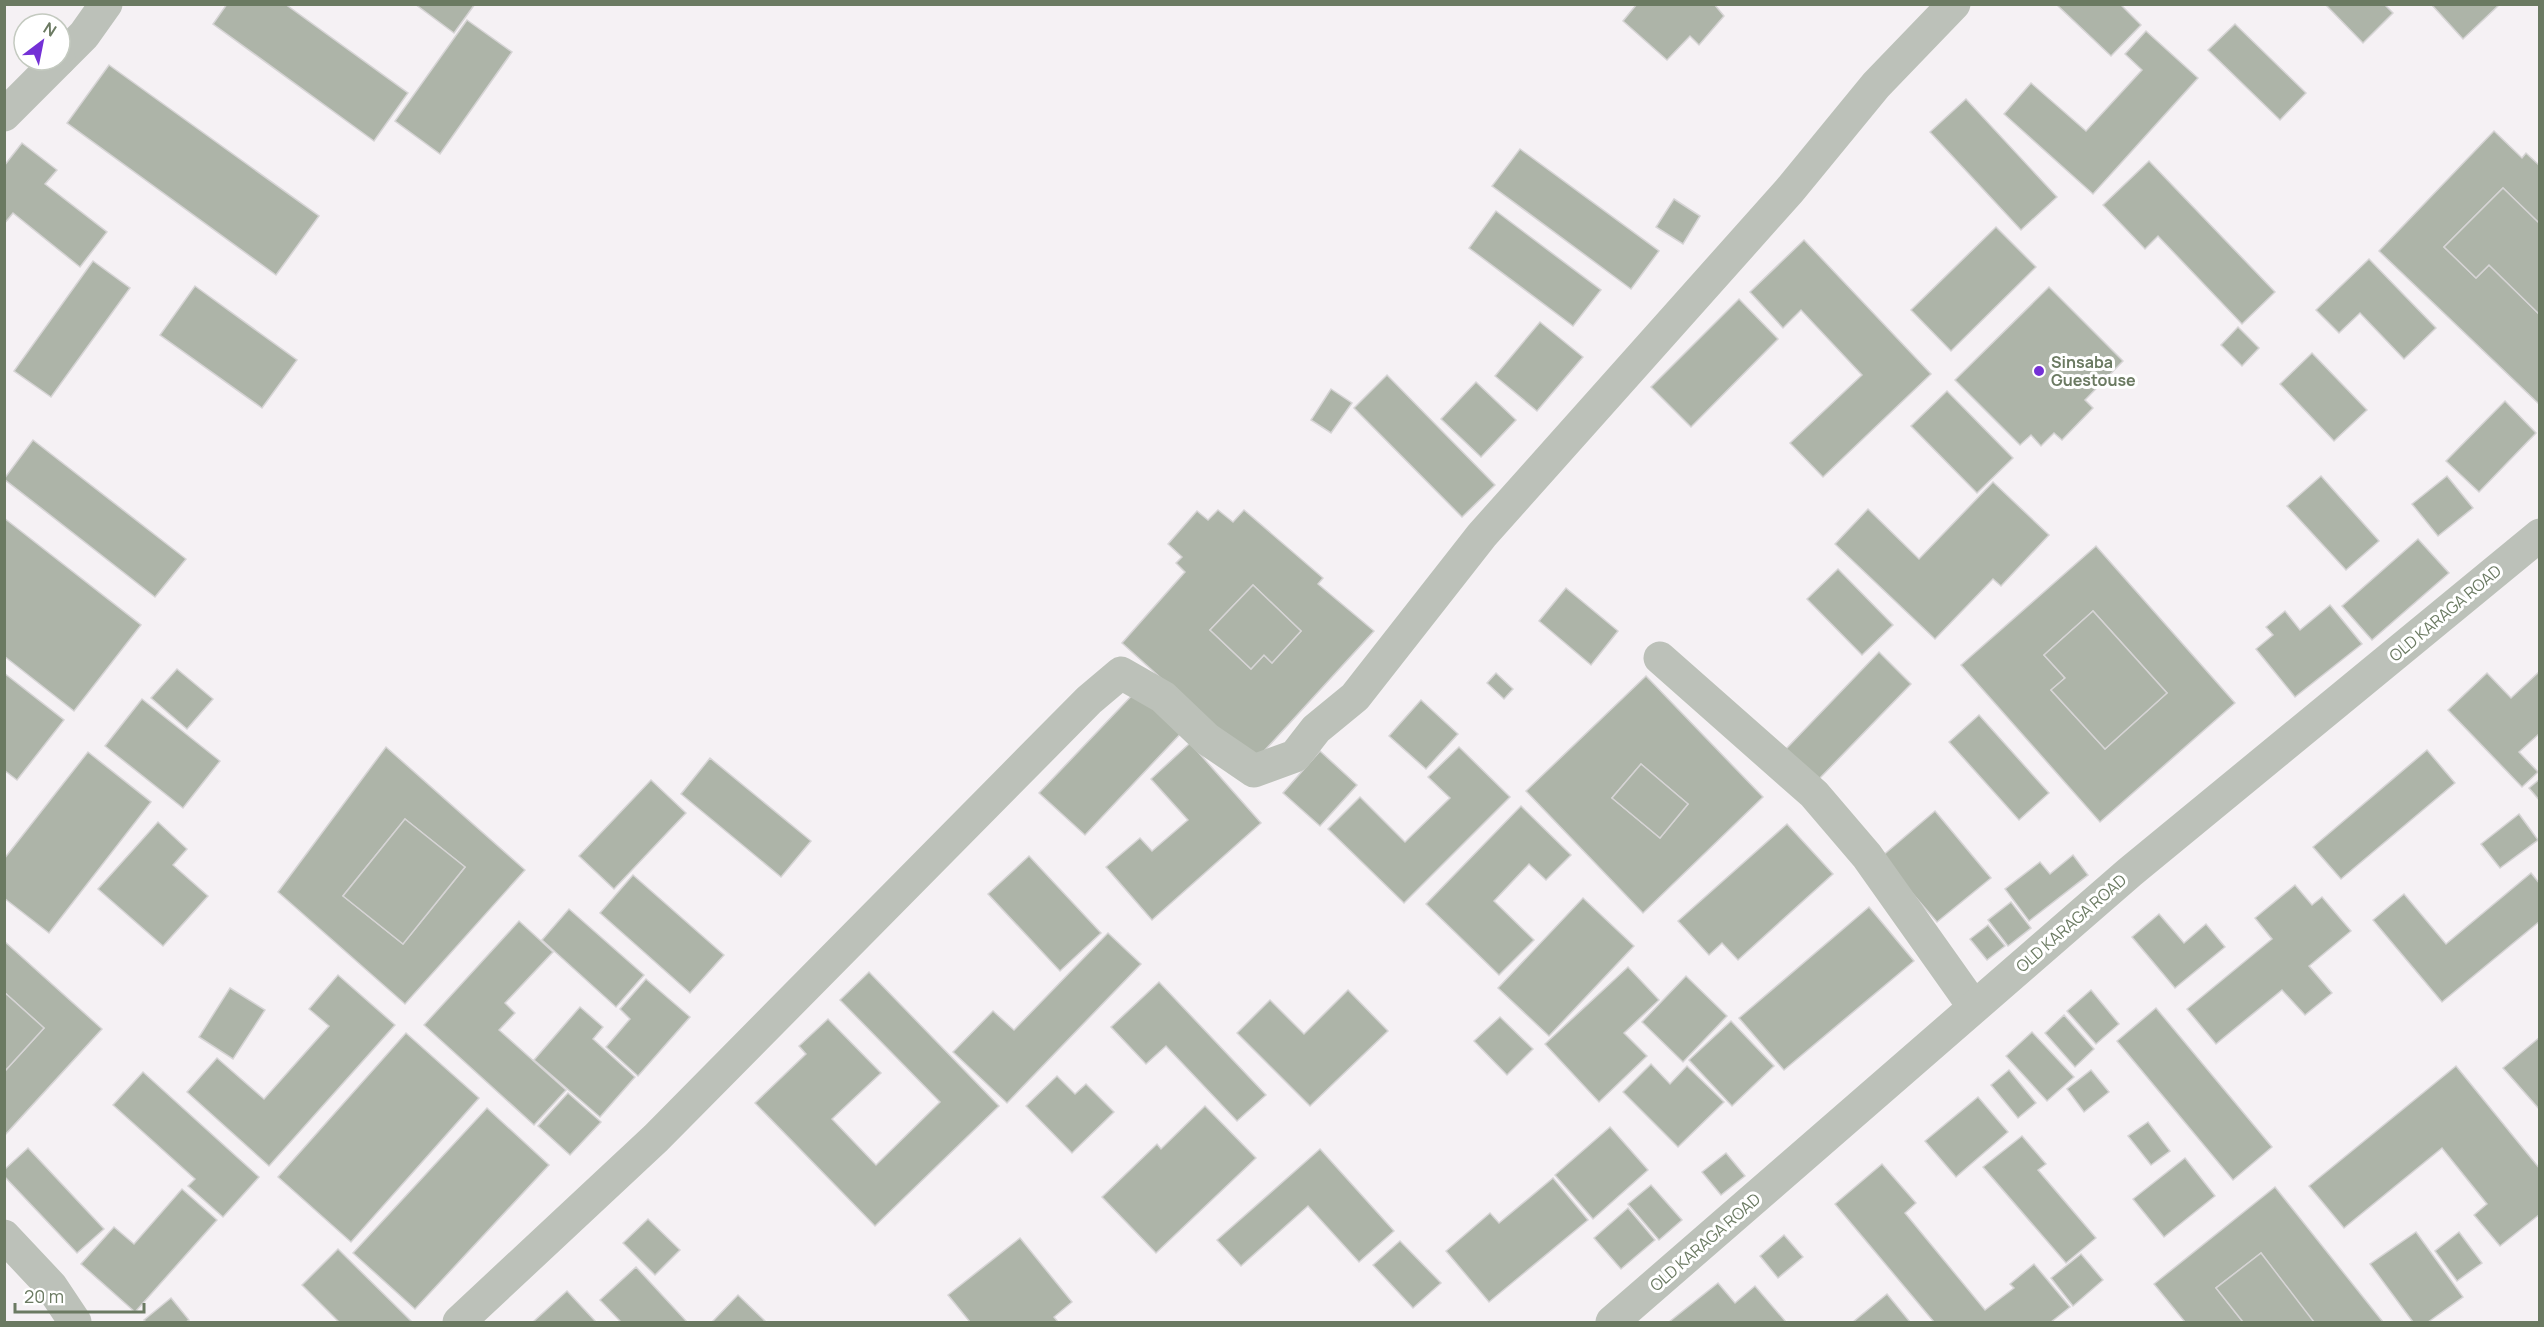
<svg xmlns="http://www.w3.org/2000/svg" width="2544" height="1327" font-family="Manrope,sans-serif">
<rect width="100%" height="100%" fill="#f5f1f4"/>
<g fill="#adb4a8" stroke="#d6d4d5" stroke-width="1.5" fill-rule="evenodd">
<polygon points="227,4 285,4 408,93 374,141 213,24"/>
<polygon points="415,4 475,4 454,33"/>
<polygon points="1637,4 1714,4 1724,16 1699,45 1690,36 1667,60 1623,21"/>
<polygon points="2056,4 2120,4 2141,25 2111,56"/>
<polygon points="2325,4 2384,4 2393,13 2363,43"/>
<polygon points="2431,4 2500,4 2463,39"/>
<polygon points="467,20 512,52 440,154 395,121"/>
<polygon points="2235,24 2306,93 2280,120 2208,50"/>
<polygon points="2146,31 2198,78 2093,194 2004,114 2031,83 2086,131 2142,70 2125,54"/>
<polygon points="109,65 319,216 276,275 67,123"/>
<polygon points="1966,99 2057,197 2021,230 1930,132"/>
<polygon points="2494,131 2522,158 2526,153 2540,166 2540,224 2503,188 2444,247 2476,278 2489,265 2540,315 2540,405 2379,251"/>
<polygon points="22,143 57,170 45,184 107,232 80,267 13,213 4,224 4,166"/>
<polygon points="1520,149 1659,251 1631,289 1492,186"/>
<polygon points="2149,161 2275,292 2242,324 2158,236 2145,249 2103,205"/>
<polygon points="2503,188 2540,224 2540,315 2489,265 2476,278 2444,247"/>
<polygon points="1674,199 1700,216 1683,244 1656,227"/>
<polygon points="1496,211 1601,290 1573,326 1469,248"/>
<polygon points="1996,227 2036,267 1951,351 1911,310"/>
<polygon points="1804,240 1931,374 1823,477 1790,443 1862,375 1801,310 1783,328 1750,292"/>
<polygon points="2369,259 2436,328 2404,359 2360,313 2339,333 2316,310"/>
<polygon points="93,261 130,288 51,397 14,371"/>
<polygon points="195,286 297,360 262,408 160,335"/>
<polygon points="2049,287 2123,361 2085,400 2093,408 2062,440 2054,433 2041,446 2031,435 2020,445 1955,380"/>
<polygon points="1739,299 1778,339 1691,427 1651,387"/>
<polygon points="1540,322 1583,357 1537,411 1495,376"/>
<polygon points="2238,327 2259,348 2242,366 2221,345"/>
<polygon points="2312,353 2367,410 2334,441 2280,384"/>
<polygon points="1387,375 1495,485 1462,517 1354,408"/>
<polygon points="1476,382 1516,420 1481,457 1441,419"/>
<polygon points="1331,389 1352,403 1331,433 1311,420"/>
<polygon points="1947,391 2013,458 1977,493 1911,426"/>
<polygon points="2505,401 2536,433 2479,492 2446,461"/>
<polygon points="33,440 186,559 155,597 4,479"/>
<polygon points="2321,476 2379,541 2346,570 2287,506"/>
<polygon points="2447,476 2473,508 2438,536 2412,504"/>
<polygon points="1993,482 2049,535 2001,586 1993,579 1935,639 1835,544 1868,509 1919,559"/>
<path d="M 1218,510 L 1233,522 L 1244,510 L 1323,578 L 1318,584 L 1374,631 L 1254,762 L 1122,643 L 1185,572 L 1176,563 L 1182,557 L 1168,544 L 1197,511 L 1208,520 ZM 1253,585 L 1301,631 L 1272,663 L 1264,655 L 1251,669 L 1210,630 Z"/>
<polygon points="4,518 141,625 74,711 4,656"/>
<polygon points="2418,539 2449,573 2372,640 2342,606"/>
<path d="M 2096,546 L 2235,703 L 2100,822 L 1961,665 ZM 2093,611 L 2167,693 L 2105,749 L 2051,690 L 2065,678 L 2044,655 Z"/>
<polygon points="1838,569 1893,625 1862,655 1807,599"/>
<polygon points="1253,585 1301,631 1272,663 1264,655 1251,669 1210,630"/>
<polygon points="1566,588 1618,631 1591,665 1539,621"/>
<polygon points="2330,605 2362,644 2295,697 2256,649 2273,635 2266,627 2285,611 2300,630"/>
<polygon points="2093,611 2167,693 2105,749 2051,690 2065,678 2044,655"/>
<polygon points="1879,652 1911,684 1818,780 1786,749"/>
<polygon points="177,669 213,699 187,729 151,698"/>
<polygon points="2540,671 2540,733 2519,752 2538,772 2522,787 2448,710 2487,673 2511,698"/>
<polygon points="4,673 64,720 17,780 4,770"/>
<polygon points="1496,673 1513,689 1504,699 1487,683"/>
<path d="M 1646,676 L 1763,797 L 1643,913 L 1526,791 ZM 1641,764 L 1688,804 L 1660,838 L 1612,798 Z"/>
<polygon points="1139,688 1184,730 1085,835 1039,793"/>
<polygon points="142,699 220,761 183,808 105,746"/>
<polygon points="1421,700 1458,734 1426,769 1389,736"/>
<polygon points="1979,715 2049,793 2019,820 1949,742"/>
<polygon points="1190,743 1261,823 1152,920 1106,867 1140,838 1152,851 1188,820 1151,779"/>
<path d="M 386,747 L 525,870 L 405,1004 L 278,892 ZM 405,819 L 465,867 L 403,944 L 343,896 Z"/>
<polygon points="1459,747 1510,797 1404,903 1328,829 1360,797 1405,842 1450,798 1428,777"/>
<polygon points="2427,750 2455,783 2341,879 2313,847"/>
<polygon points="1320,751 1357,785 1320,826 1283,793"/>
<polygon points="88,752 151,802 49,933 4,898 4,859"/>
<polygon points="710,758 811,841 781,877 681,794"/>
<polygon points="1641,764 1688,804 1660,838 1612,798"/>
<polygon points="2540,779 2540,801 2529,788"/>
<polygon points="651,780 686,813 614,889 579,856"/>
<polygon points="1521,806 1571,855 1546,880 1529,864 1494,901 1534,940 1499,975 1426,904"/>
<polygon points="1935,811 1991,878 1937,922 1881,857"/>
<polygon points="2519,814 2538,840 2500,868 2481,844"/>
<polygon points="405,819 465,867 403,944 343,896"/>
<polygon points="158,822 187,849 173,865 208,896 163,946 98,889"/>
<polygon points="1787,824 1833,874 1738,960 1722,943 1709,955 1678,921"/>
<polygon points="2073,855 2088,875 2029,921 2005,889 2040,862 2050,874"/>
<polygon points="1029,856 1101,933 1060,971 988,894"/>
<polygon points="2531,873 2540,884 2540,921 2442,1002 2373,920 2404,894 2446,944"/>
<polygon points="633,875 724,955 690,993 600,913"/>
<polygon points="2295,885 2312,905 2322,897 2351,931 2309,966 2332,993 2305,1015 2282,990 2216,1044 2187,1009 2272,939 2255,918"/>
<polygon points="1583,898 1634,946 1549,1036 1498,988"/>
<polygon points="2011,902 2031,928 2008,946 1988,920"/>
<polygon points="1869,907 1914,961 1784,1070 1739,1018"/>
<polygon points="569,909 644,975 616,1007 542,940"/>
<polygon points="2159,914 2184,943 2206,924 2225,947 2175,988 2132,937"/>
<polygon points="519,921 553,952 505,1003 515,1013 499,1030 566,1090 534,1125 424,1025"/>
<polygon points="1988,925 2005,946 1987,960 1970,939"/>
<polygon points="1108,933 1141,964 1007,1103 953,1052 993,1011 1014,1030"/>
<polygon points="4,941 102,1029 4,1136 4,1072 44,1028 4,992"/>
<polygon points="1628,967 1659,1000 1624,1033 1647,1056 1599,1102 1545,1044"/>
<polygon points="869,972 999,1106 875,1226 755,1103 806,1054 799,1046 828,1019 881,1073 832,1119 876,1165 940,1102 840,1000"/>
<polygon points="338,975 395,1025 269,1166 187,1092 217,1058 264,1099 329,1026 309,1009"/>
<polygon points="1686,976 1727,1016 1683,1062 1642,1022"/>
<polygon points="646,979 690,1017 638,1076 606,1047 630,1019 620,1009"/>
<polygon points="1159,982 1266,1095 1237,1121 1166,1046 1146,1064 1111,1027"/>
<polygon points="230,988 265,1010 233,1059 199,1037"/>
<polygon points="1348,990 1388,1031 1310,1106 1237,1033 1270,1000 1304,1034"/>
<polygon points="2091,990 2119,1024 2096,1044 2067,1011"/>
<polygon points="4,992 44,1028 4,1072"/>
<polygon points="580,1007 603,1027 593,1039 635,1077 600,1117 534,1060"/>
<polygon points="2156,1008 2272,1147 2233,1180 2117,1041"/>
<polygon points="2064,1015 2094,1049 2075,1067 2045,1033"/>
<polygon points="1500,1017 1533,1049 1507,1075 1474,1041"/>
<polygon points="1731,1021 1774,1066 1732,1106 1689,1060"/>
<polygon points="2032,1032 2074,1077 2047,1101 2006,1056"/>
<polygon points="406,1033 479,1098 351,1242 278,1177"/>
<polygon points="2540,1037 2540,1110 2503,1068"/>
<polygon points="1651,1064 1670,1084 1687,1066 1724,1102 1678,1147 1623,1092"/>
<polygon points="2456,1066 2540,1169 2540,1214 2500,1246 2474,1215 2487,1204 2442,1148 2344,1228 2309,1186"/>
<polygon points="2009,1070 2036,1103 2018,1118 1991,1085"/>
<polygon points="2091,1070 2109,1092 2084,1112 2067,1089"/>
<polygon points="143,1072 259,1177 223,1217 188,1186 195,1179 113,1105"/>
<polygon points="1057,1076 1075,1094 1086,1084 1114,1112 1072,1153 1026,1106"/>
<polygon points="568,1093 601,1122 570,1155 538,1126"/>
<polygon points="1978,1097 2008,1132 1956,1177 1925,1141"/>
<polygon points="1205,1106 1256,1158 1156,1253 1102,1197 1157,1144 1161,1149"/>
<polygon points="487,1108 549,1165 415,1309 353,1253"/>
<polygon points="2148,1122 2170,1151 2151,1165 2128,1136"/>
<polygon points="1610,1127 1648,1170 1593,1219 1555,1175"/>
<polygon points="2022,1136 2046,1164 2038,1170 2096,1238 2066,1263 1983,1167"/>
<polygon points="28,1148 104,1229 77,1253 4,1176 4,1170"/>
<polygon points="1320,1149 1394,1231 1359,1262 1308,1206 1241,1266 1217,1240"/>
<polygon points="1726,1153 1745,1176 1721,1195 1702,1172"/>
<polygon points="2185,1158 2215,1196 2164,1237 2133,1199"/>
<polygon points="1882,1164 1916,1203 1905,1213 1985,1310 2014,1288 2010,1284 2034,1264 2070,1307 2051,1322 1934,1322 1835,1204"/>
<polygon points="1553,1178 1588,1220 1489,1302 1446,1251 1490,1213 1499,1223"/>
<polygon points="1651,1185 1682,1220 1659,1240 1628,1204"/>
<polygon points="2275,1187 2383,1322 2313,1322 2261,1253 2216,1288 2243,1322 2185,1322 2154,1284"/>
<polygon points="182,1189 217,1220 135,1312 81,1264 114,1227 134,1244"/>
<polygon points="1628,1208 1655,1240 1621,1269 1594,1238"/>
<polygon points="648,1219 680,1250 655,1275 623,1243"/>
<polygon points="2416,1232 2463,1297 2428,1322 2413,1322 2370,1264"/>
<polygon points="2459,1232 2482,1263 2457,1281 2435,1251"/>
<polygon points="1784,1235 1803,1257 1778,1278 1760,1256"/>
<polygon points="1020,1238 1072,1302 1054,1317 1058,1322 970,1322 948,1295"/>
<polygon points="1400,1241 1441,1283 1413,1308 1373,1265"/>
<polygon points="338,1249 412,1322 339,1322 302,1285"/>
<polygon points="2261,1253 2314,1322 2243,1322 2216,1288"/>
<polygon points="2081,1254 2103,1280 2073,1306 2051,1278"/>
<polygon points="636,1267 687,1322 621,1322 600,1300"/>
<polygon points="1718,1283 1735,1303 1755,1286 1786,1322 1669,1322"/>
<polygon points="567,1291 596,1322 533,1322"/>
<polygon points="1887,1294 1910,1322 1853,1322"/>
<polygon points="738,1295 766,1322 712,1322"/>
<polygon points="171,1298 189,1320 186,1322 146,1322 144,1320"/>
</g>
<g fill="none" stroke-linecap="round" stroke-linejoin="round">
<g stroke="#bcc1b9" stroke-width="33">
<polyline points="60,59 84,35 106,4"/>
<polyline points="4,115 59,60"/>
<polyline points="1660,658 1814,794 1867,856 1974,1007"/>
<polyline points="4,1236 51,1286 75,1322"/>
<polyline points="459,1322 656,1138 1089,700 1121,673 1163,697 1207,739 1254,771 1295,756 1316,729 1355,697 1482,535 1789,191 1876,85 1954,4"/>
</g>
<polyline stroke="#bcc1b9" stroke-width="33" points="1612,1322 2130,872 2540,535"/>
</g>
<circle fill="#7430d6" stroke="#fff" stroke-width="2" cx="2039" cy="371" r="6"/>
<g text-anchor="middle" stroke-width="6" stroke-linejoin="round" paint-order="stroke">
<g font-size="16" font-weight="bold" fill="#6b7a62" stroke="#fff" text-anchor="start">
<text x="2051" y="368">Sinsaba<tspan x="2051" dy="18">Guestouse</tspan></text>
</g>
<g font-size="16" fill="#6b7a62" stroke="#fff">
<text transform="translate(2445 613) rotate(-40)" y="6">OLD KARAGA ROAD</text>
<text transform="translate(2071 923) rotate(-41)" y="6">OLD KARAGA ROAD</text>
<text transform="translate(1705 1242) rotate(-41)" y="6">OLD KARAGA ROAD</text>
</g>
</g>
<rect width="2544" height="1327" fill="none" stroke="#6b7a62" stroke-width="12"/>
<g transform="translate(42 42) rotate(32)"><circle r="28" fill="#ffffff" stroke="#c4cac0" stroke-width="1.5"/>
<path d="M0-4.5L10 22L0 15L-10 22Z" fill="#7430d6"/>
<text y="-9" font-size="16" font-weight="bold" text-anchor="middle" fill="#6b7a62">N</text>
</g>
<path d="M15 1303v9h129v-9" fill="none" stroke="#6b7a62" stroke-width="3"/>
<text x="24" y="1303" font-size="18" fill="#6b7a62" stroke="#ffffff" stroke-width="4.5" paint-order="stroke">20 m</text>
</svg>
